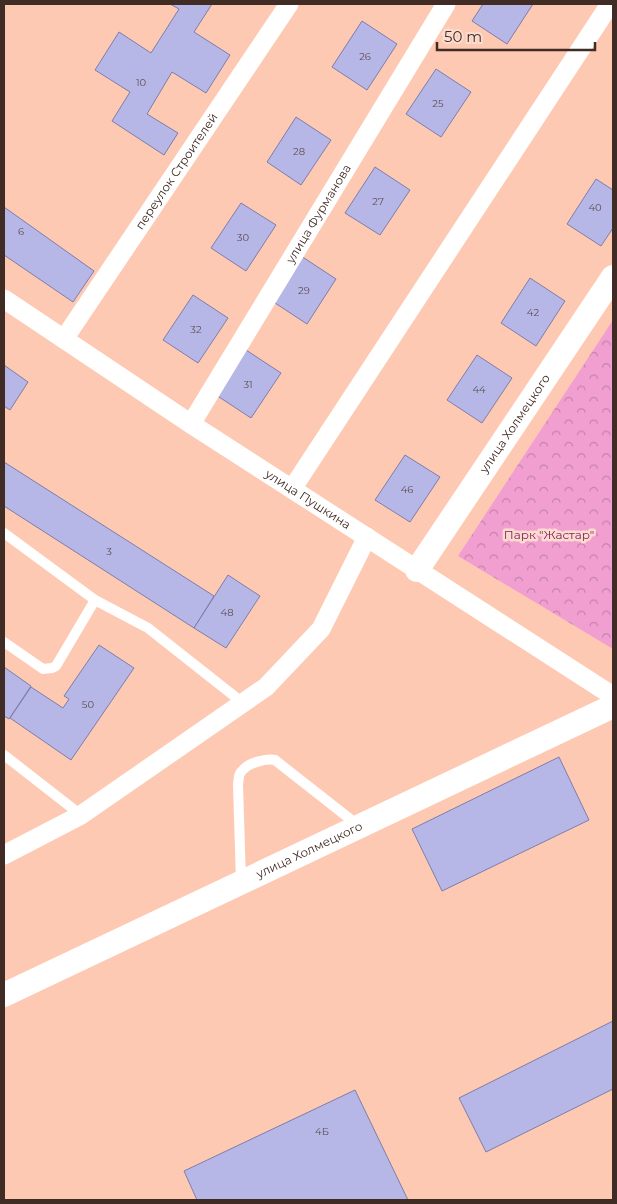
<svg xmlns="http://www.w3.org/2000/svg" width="617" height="1204" font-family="Montserrat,sans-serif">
<defs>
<pattern id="forest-crowns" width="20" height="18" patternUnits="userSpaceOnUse" patternTransform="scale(1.25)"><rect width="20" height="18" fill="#f19fd0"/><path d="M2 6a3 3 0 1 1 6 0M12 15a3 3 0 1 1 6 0" fill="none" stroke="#c582a9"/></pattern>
</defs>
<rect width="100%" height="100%" fill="#fec9b3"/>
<polygon fill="url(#forest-crowns)" points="613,320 613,649 458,556"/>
<g fill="#b6b7e6" stroke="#7d7daa">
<polygon points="170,4 212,4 194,32 230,55 206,93 172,72 147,114 178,133 164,155 112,121 130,92 95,70 119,32 151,53 179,9"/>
<polygon points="483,4 533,4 507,44 472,21"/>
<polygon points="362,21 397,44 367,90 332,67"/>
<polygon points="436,69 471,92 441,137 406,114"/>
<polygon points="296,117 331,140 301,185 267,162"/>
<polygon points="375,167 410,190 380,235 345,213"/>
<polygon points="596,179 613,190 613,228 601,246 567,224"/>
<polygon points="241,203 276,225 246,271 211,248"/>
<polygon points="4,207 94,271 73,302 4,255"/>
<polygon points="301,256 336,279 307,324 272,301"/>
<polygon points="530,278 565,301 536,346 501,323"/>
<polygon points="193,295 228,318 198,363 163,340"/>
<polygon points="246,350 281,373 251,418 216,395"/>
<polygon points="477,355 512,378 482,423 447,400"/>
<polygon points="4,365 28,382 10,410 4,406"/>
<polygon points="405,455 440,477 410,522 375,500"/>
<polygon points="4,462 214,596 194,628 4,506"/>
<polygon points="228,575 260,596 226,648 194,628"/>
<polygon points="99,645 134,668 71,760 10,718 31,687 63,708 69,699 64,696"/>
<polygon points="4,667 31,686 9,719 4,716"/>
<polygon points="559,757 589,820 442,891 412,829"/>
<polygon points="613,1021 613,1089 486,1152 459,1098"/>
<polygon points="355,1090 408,1200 197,1200 184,1171"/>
</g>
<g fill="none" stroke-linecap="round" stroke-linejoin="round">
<g stroke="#fff" stroke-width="10">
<polyline points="4,533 95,600 148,628 243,703"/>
<polyline points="4,642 43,669 52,668 56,666 95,600"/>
<polyline points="4,755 81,815"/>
<path d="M 241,882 L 238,784 C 239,780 238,775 241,772 C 247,763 266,758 275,760 L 359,826"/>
</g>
<g stroke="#fff" stroke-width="19">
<path id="s1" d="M 4,299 L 191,424 L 613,696"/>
<path id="s2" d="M 64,339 L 289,4"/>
<path id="s3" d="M 191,424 L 446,4"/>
<polyline points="292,489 610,4"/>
<polyline points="4,855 81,815 266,687 321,629 367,537"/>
</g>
<g stroke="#fff" stroke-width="24">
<path id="s4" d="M 417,570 L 613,277"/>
<path id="s5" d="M 4,995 L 613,706"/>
</g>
</g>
<g text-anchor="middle" stroke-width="5" stroke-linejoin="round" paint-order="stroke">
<g font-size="10" fill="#5e4f54">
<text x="365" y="60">26</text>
<text x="141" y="86">10</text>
<text x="438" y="107">25</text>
<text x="299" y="155">28</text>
<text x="378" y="205">27</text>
<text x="595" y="211">40</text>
<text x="21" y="235">6</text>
<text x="243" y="241">30</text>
<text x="304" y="294">29</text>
<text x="533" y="316">42</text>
<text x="196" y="333">32</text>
<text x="248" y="388">31</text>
<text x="479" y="393">44</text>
<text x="407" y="493">46</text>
<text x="109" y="555">3</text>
<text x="227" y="616">48</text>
<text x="88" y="708">50</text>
<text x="322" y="1135">4Б</text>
</g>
<g font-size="12" fill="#402c24" stroke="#fcdcce">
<text dy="4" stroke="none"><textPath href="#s2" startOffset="202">переулок Строителей</textPath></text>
<text dy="4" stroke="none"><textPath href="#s3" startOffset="246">улица Фурманова</textPath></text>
<text dy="4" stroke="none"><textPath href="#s4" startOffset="176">улица Холмецкого</textPath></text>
<text dy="4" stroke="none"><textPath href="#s1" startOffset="364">улица Пушкина</textPath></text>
<text dy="4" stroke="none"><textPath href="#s5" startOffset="338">улица Холмецкого</textPath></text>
</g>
<g font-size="12" fill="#801f61" stroke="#fcdcce">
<text x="549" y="539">Парк "Жастар"</text>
</g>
</g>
<rect width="617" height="1204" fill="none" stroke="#402c24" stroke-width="10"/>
<path d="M437 42v8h158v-8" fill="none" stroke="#402c24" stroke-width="2.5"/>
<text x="444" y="42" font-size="15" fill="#402c24" stroke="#fcdcce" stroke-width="4" paint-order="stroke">50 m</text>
</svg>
